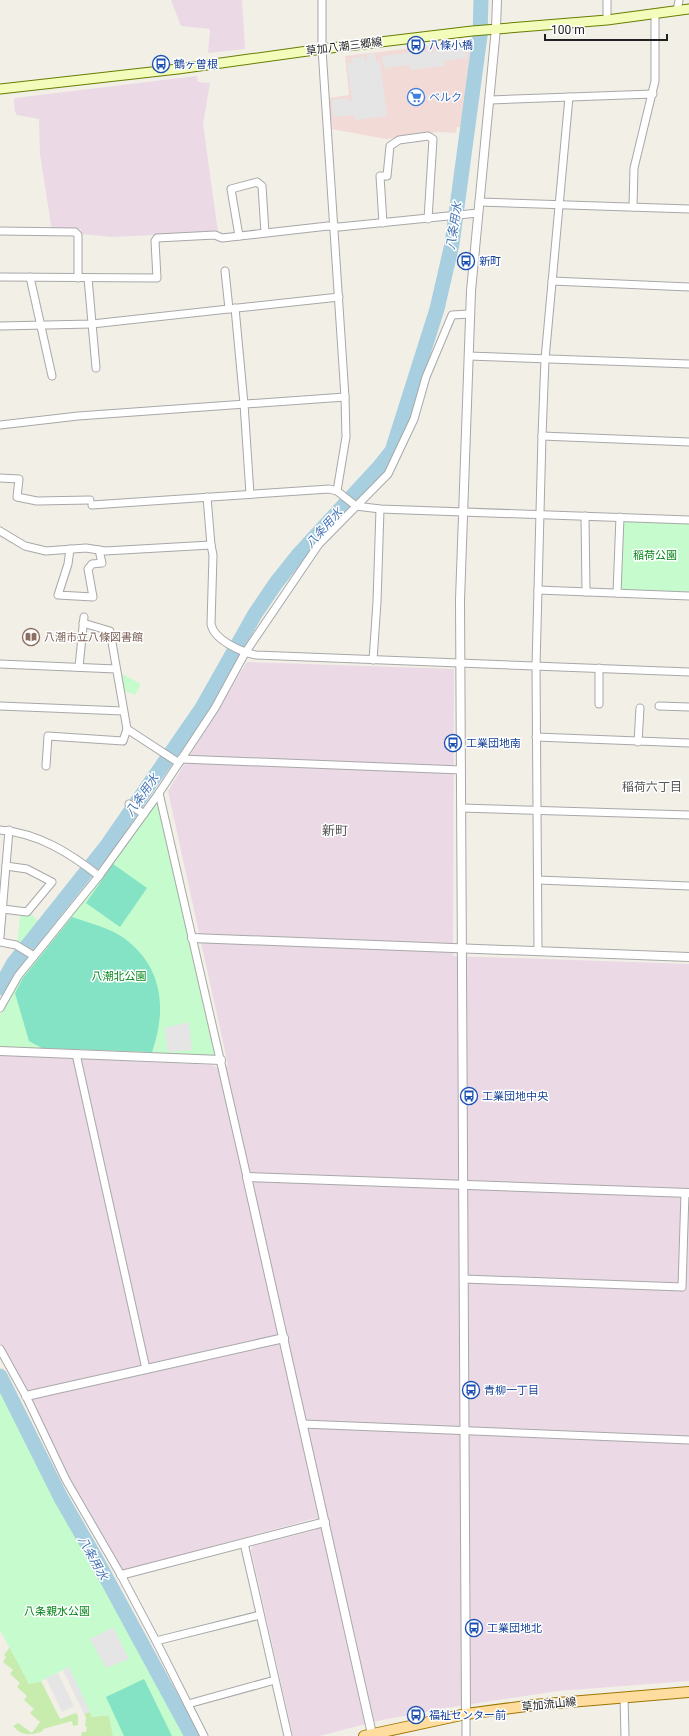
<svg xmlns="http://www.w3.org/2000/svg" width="689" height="1736" font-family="Roboto,'Noto Sans JP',sans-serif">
<rect width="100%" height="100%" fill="#f2efe7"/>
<polygon fill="#f2dad7" points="471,41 462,127 457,127 456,133 439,132 386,139 332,129 329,98 349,95 345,56"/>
<g fill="#ebd9e6">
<polygon points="171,0 242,0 245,49 208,53 210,29 181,26"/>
<polygon points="197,76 198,82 210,83 203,124 218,232 112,237 82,234 81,229 53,229 51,225 40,154 39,119 17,115 15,112 14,100 15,98"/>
<polygon points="247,662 454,669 453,956 689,964 689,1681 558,1691 452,1707 377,1721 319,1736 293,1736 251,1550 253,1546 316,1530 316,1518 122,1571 68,1477 33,1402 0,1343 0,1055 211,1065 216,1067 228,1065 168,791"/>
</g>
<g fill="#c7ecad">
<path d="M 10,1647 L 29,1684 L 41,1681 L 60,1719 L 76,1713 L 78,1716 L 78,1725 L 73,1726 L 72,1721 L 43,1729 L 43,1731 C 29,1736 22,1736 13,1726 L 18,1723 L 32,1733 L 40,1722 L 30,1713 L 34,1709 L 24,1700 L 27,1696 L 17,1687 L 20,1683 L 10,1674 L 13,1670 L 3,1662 L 6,1657 L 4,1655 Z"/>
<polygon points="90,1712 92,1717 109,1715 113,1736 81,1736 82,1732 86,1732 87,1727 85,1726 86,1717 84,1714"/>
</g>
<g fill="#c5fbcd">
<polygon points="626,521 689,523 689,592 623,589 620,587 623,524"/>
<polygon points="120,673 141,684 135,695 123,690"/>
<polygon points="157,800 219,1058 0,1048 0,1015 21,976"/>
<polygon points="21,909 27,910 42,925 24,949 17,944"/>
<polygon points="0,1383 56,1499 130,1624 189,1736 113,1736 109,1715 92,1717 69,1667 39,1682 29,1684 0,1630"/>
</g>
<g fill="#84e2c5">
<polygon points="113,864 147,888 120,927 86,903"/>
<path d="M 72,917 C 90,923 109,928 124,938 C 163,967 167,1009 152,1052 L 42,1048 L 29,1041 L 15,993 L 23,978 Z"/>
<polygon points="144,1679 172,1736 124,1736 106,1697"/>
</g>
<g fill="#e5e5e5">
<polygon points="464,46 465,51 468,50 467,58 444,61 444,66 410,70 409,65 384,68 382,56 432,50 433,55 434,51 441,50 445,52 445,48"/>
<polygon points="375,53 376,62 380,61 387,116 355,120 354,115 333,117 332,100 349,98 349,102 352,101 347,63 352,63 351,58 364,56 365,61 367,61 366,54"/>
<polygon points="189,1022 192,1050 168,1052 164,1028"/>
<polygon points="113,1627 129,1659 106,1668 90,1639"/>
<polygon points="69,1667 90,1712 84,1714 63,1670"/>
<polygon points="58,1673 74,1706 62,1712 46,1678"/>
</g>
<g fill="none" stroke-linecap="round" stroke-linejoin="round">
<g stroke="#a7cfe0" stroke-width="15">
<polyline points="0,988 13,964 106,847 202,708 255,614 276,583 299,554 380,466 392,451 437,309 452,244 480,36 481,0"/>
<polyline points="0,1376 61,1498 96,1559 192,1736"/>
</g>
<g stroke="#a8a8a8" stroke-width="9">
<g id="minor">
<polyline points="322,0 322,49 345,397 346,437 337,491"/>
<polyline points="677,11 679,0"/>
<polyline points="607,20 607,0"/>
<polyline points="490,100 653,94"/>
<polyline points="479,202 689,209"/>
<polyline points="633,207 634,168 655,81 655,14"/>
<polyline points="383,223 380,176 387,176 390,146 399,140 428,136 433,139 428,219"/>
<polyline points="0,231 75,232 78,235 78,278"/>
<polyline points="239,236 231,189 257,182 262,186 265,233"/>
<polyline points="225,271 229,309"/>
<polyline points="0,277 157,278 155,241 157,238 215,235 222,238 328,226 339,227 478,213"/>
<polyline points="30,277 52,376"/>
<polyline points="88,278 96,368"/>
<polyline points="552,281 689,287"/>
<polyline points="235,308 244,404 250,494"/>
<polyline points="0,326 92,324 339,297"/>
<polyline points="469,356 689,364"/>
<polyline points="0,425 78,416 345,397"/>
<polyline points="542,436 689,442"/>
<polyline points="0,478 19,479 17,497 37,501 90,500"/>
<path d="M 207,497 L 211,545 L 213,555 L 211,624 C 214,640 241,652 256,655 L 689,672"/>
<polyline points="92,505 329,489 337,491 356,506 380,509 689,520"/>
<polyline points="585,516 586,592"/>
<polyline points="0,531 25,546 46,551 86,548 105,551 211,545"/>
<polyline points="70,549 68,564 58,595 93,597 88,569 92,564 102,563 99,550"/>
<polyline points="538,590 689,596"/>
<polyline points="617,593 620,517"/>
<polyline points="83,623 110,631 127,729 179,763"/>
<polyline points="373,660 377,602 380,509"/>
<polyline points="0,664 116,669"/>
<polyline points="79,667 84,617"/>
<polyline points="599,704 599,668"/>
<polyline points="0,706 123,711"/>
<polyline points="659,706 689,707"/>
<polyline points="536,737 689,743"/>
<polyline points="638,742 640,708"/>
<polyline points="181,759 461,770"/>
<polyline points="46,766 48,736 123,741 127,729"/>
<polyline points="159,793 247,1177"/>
<polyline points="129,804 144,814"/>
<polyline points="461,808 689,815"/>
<path d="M 0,830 C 38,833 70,853 99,876"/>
<polyline points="538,880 689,886"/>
<polyline points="3,909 27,912 52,882 27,869 6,866"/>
<polyline points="0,937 9,830"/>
<polyline points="0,942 16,945 34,956"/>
<polyline points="538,951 536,666 542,436 545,359 569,97"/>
<polyline points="0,1008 18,976 99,876 159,793 215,708 245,653 319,544 388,474 414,419 426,377 452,315 470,314"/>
<polyline points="76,1054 146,1369"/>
<polyline points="464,1279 682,1287 685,1193"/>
<polyline points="0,1349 26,1396 66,1480 121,1575 156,1641 204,1736"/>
<polyline points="303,1424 689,1440"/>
<polyline points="244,1543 288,1736"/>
<polyline points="156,1641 260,1615"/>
<polyline points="624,1697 625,1736"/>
<polyline points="188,1704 275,1680"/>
<polyline points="466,1714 466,1736"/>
</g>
</g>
<g stroke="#a8a8a8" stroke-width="10">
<g id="tertiary">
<polyline points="192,938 689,957"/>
<polyline points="0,1051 221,1060"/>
<polyline points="26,1396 284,1338"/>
<polyline points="121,1575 325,1522"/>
<polyline points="466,1714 460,600 471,291 496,28 497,0"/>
<polyline points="372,1734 247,1177 689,1193"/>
</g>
</g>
<g stroke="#677e01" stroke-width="11">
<polyline id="secondary" points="0,89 178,69 322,49 472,31 607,20 689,9"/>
</g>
<g stroke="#9e7600" stroke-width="12">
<polyline id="primary" points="364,1736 466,1714 534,1705 689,1692"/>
</g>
<use href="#minor" stroke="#fff" stroke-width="7"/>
<use href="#tertiary" stroke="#fff" stroke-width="8"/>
<use href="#secondary" stroke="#f3fcbb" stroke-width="9"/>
<use href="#primary" stroke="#ffdd9f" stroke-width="10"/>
</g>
<defs>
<g id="bus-ring" transform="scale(0.9)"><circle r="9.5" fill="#fff" stroke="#1a4fb4" stroke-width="1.5"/><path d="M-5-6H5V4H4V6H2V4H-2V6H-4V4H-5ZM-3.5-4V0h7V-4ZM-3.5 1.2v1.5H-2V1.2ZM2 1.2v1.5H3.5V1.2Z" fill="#1a4fb4"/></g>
<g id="supermarket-ring" transform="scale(0.9)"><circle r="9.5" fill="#fff" stroke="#3f7fe0" stroke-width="1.5"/><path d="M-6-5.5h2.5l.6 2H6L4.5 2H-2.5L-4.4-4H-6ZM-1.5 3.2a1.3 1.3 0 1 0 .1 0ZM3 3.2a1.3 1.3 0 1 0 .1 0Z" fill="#3f7fe0"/></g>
<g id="library-ring" transform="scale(0.9)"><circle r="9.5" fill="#fff" stroke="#8d6e63" stroke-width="1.5"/><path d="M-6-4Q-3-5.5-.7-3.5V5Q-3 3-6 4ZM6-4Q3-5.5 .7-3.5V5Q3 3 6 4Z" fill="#8d6e63"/></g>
</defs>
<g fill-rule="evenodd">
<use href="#bus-ring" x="416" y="45"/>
<use href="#bus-ring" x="161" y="64"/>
<use href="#supermarket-ring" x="416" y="97"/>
<use href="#bus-ring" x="466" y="261"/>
<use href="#library-ring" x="31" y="637"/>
<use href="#bus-ring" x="453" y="743"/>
<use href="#bus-ring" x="469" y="1096"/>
<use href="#bus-ring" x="471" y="1390"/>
<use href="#bus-ring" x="474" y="1628"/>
<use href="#bus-ring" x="416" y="1715"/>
</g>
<g text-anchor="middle" stroke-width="3" stroke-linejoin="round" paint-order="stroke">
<g font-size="11" fill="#164399" stroke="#fff" text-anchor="start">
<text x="429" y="49">八條小橋</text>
<text x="174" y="68">鶴ヶ曽根</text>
<text x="479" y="265">新町</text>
<text x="466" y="747">工業団地南</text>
<text x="482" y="1100">工業団地中央</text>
<text x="484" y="1394">青柳一丁目</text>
<text x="487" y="1632">工業団地北</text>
<text x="429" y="1719">福祉センター前</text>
</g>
<g font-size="11" fill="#212121" stroke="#fff">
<text transform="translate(344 46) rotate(-7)" y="4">草加八潮三郷線</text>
<text transform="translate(549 1704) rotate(-6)" y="4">草加流山線</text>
</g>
<g font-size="11" fill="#366cbe" stroke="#fff" text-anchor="start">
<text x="429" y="101">ベルク</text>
</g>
<g font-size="11" fill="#08861c" stroke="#fff">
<text x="655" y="559">稲荷公園</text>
<text x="119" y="980">八潮北公園</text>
<text x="57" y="1615">八条親水公園</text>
</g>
<g font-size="11" fill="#785e54" stroke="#fff" text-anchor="start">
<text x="44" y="641">八潮市立八條図書館</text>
</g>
<g font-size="12" font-style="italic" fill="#4977b5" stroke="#fff">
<text transform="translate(454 226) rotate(-81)" y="4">八条用水</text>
<text transform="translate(324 528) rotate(-48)" y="4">八条用水</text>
<text transform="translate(142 795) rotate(-55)" y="4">八条用水</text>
<text transform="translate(93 1558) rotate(61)" y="4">八条用水</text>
</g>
<g font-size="12" fill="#545454" stroke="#fff">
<text x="652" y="791">稲荷六丁目</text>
</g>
<g font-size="13" fill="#545454" stroke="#fff">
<text x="335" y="835">新町</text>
</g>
</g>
<path d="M545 34v6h122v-6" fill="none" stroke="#212121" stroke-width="2"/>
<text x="551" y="34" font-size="12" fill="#212121" stroke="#ffffff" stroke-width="3" paint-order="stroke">100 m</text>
</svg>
